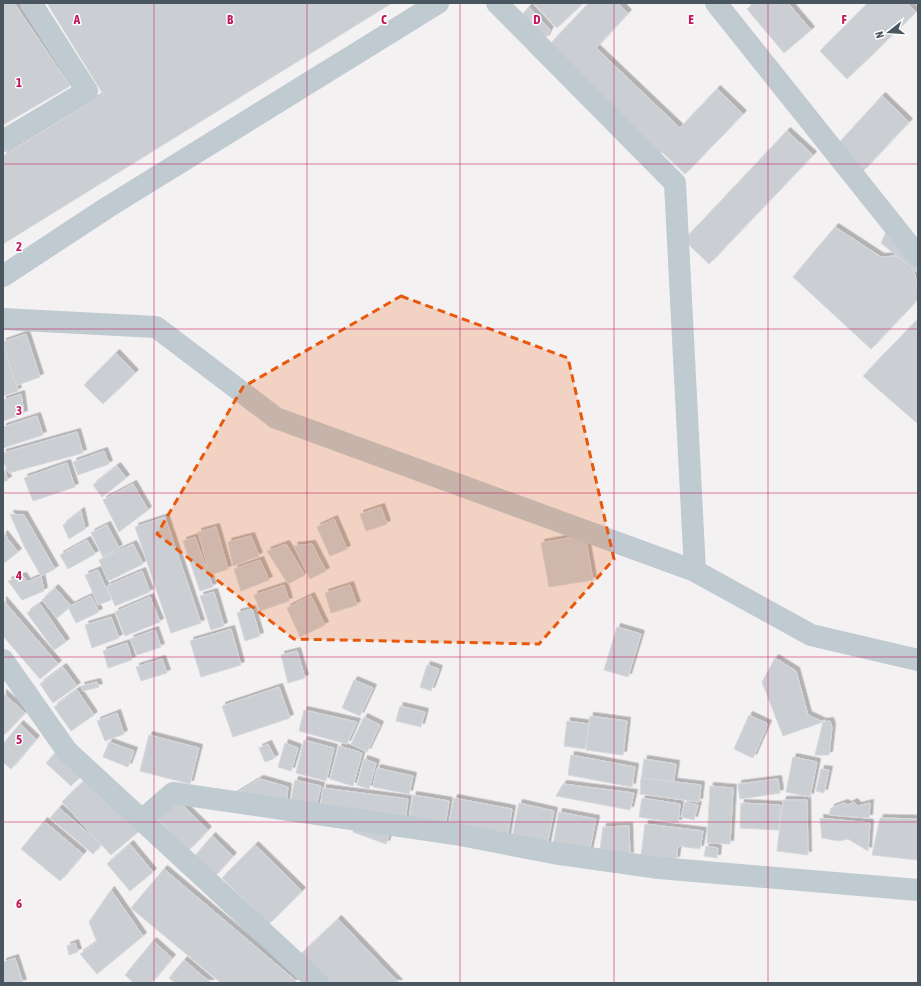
<svg xmlns="http://www.w3.org/2000/svg" width="921" height="986" font-family="'Asap Condensed',sans-serif">
<defs>
<filter id="shadow"><feDropShadow dx="3.5" dy="-3.5" stdDeviation="0" flood-color="#0004"/></filter>
</defs>
<rect width="100%" height="100%" fill="#f4f1f2"/>
<g fill="#cbcfd4" stroke="#d5d8dd" filter="url(#shadow)">
<polygon points="3,3 14,3 70,86 3,125"/>
<polygon points="47,3 392,3 3,244 3,156 103,94"/>
<polygon points="533,3 583,3 557,28"/>
<polygon points="589,3 618,3 628,13 596,48 680,128 717,89 743,114 685,174 662,152 656,158 550,44"/>
<polygon points="754,3 788,3 811,30 784,53 747,9"/>
<polygon points="868,3 907,3 916,12 847,79 820,51"/>
<polygon points="529,7 550,30 545,39 521,16"/>
<polygon points="882,96 909,122 863,171 838,144"/>
<polygon points="787,131 813,155 709,264 684,240"/>
<polygon points="835,227 881,257 896,256 913,268 918,287 918,299 871,349 793,277"/>
<polygon points="887,230 916,262 917,272 881,243"/>
<polygon points="918,319 918,424 863,376"/>
<polygon points="26,334 40,377 15,386 3,349 3,342"/>
<polygon points="3,344 18,391 3,396"/>
<polygon points="116,353 135,373 103,404 84,385"/>
<polygon points="21,394 24,414 3,421 3,400"/>
<polygon points="37,416 43,435 3,448 3,427"/>
<polygon points="77,432 83,453 9,473 3,461 3,453"/>
<polygon points="104,451 109,464 78,475 73,462"/>
<polygon points="67,463 75,487 33,501 24,478"/>
<polygon points="117,466 126,478 102,497 93,485"/>
<polygon points="3,467 8,480 3,482"/>
<polygon points="133,484 148,510 119,532 103,500"/>
<polygon points="381,507 387,524 366,531 360,514"/>
<polygon points="81,511 85,529 69,539 63,525"/>
<polygon points="10,514 24,515 55,569 41,576 24,546"/>
<polygon points="165,517 201,623 171,633 135,527"/>
<polygon points="334,519 347,549 330,556 317,527"/>
<polygon points="107,525 119,548 103,557 91,533"/>
<polygon points="216,527 228,569 210,575 198,532"/>
<polygon points="4,534 18,552 3,564 3,535"/>
<polygon points="585,535 593,580 549,587 541,543"/>
<polygon points="251,536 259,556 233,566 228,542"/>
<polygon points="195,537 213,587 200,591 183,541"/>
<polygon points="87,540 95,554 68,569 60,555"/>
<polygon points="133,544 143,564 108,581 99,560"/>
<polygon points="286,544 305,575 288,584 267,551"/>
<polygon points="312,544 326,571 310,579 294,546"/>
<polygon points="260,560 269,580 241,591 234,569"/>
<polygon points="98,570 111,600 98,605 85,575"/>
<polygon points="142,571 150,592 115,606 107,586"/>
<polygon points="23,576 27,582 41,576 44,591 22,600 8,581"/>
<polygon points="284,585 289,601 260,611 254,595"/>
<polygon points="350,585 357,605 331,613 325,593"/>
<polygon points="55,588 71,606 57,618 42,600"/>
<polygon points="214,592 224,626 211,630 200,596"/>
<polygon points="91,596 99,612 76,623 68,607"/>
<polygon points="311,596 325,625 300,637 287,608"/>
<polygon points="150,597 160,622 125,636 115,612"/>
<polygon points="3,600 58,664 40,679 3,636"/>
<polygon points="40,604 66,642 54,650 27,613"/>
<polygon points="252,609 260,636 245,641 237,613"/>
<polygon points="111,617 119,638 92,648 85,625"/>
<polygon points="617,627 641,634 628,677 604,670"/>
<polygon points="231,629 241,665 201,677 190,641"/>
<polygon points="155,630 161,647 137,655 130,639"/>
<polygon points="127,643 132,660 108,668 103,651"/>
<polygon points="297,651 305,678 288,683 281,655"/>
<polygon points="775,658 796,671 808,715 823,722 783,736 762,682"/>
<polygon points="162,659 167,673 141,681 136,667"/>
<polygon points="427,665 439,669 431,691 420,687"/>
<polygon points="63,667 77,686 53,703 40,684"/>
<polygon points="354,680 373,688 360,716 342,708"/>
<polygon points="97,682 99,687 83,691 81,686"/>
<polygon points="279,687 290,718 233,737 222,706"/>
<polygon points="77,690 94,715 71,731 54,707"/>
<polygon points="3,693 25,713 3,736"/>
<polygon points="400,706 425,712 421,727 396,721"/>
<polygon points="304,710 357,722 347,744 299,731"/>
<polygon points="117,713 124,734 105,741 97,721"/>
<polygon points="749,715 768,724 753,758 734,749"/>
<polygon points="590,716 627,721 623,755 586,750"/>
<polygon points="364,717 380,725 367,752 351,744"/>
<polygon points="567,721 589,724 585,749 564,746"/>
<polygon points="830,721 832,727 829,755 815,755 823,722"/>
<polygon points="20,724 36,739 11,769 3,762 3,744"/>
<polygon points="149,735 199,748 190,784 140,771"/>
<polygon points="304,740 334,748 326,781 296,773"/>
<polygon points="109,742 134,751 128,767 103,757"/>
<polygon points="285,743 298,748 291,771 278,767"/>
<polygon points="268,744 275,758 265,762 259,748"/>
<polygon points="339,746 362,753 353,786 330,779"/>
<polygon points="60,748 85,772 71,786 46,763"/>
<polygon points="571,755 635,767 632,787 568,775"/>
<polygon points="793,757 817,762 810,797 786,792"/>
<polygon points="364,759 376,763 369,789 357,785"/>
<polygon points="644,759 676,764 673,786 641,782"/>
<polygon points="377,768 413,776 409,794 373,787"/>
<polygon points="821,769 829,770 824,793 816,791"/>
<polygon points="88,777 145,826 111,855 62,802"/>
<polygon points="641,778 701,785 699,802 640,794"/>
<polygon points="260,779 288,787 286,803 232,796"/>
<polygon points="778,779 780,793 740,799 738,784"/>
<polygon points="295,780 321,786 315,811 290,804"/>
<polygon points="563,784 634,793 630,810 556,796"/>
<polygon points="710,786 733,788 730,844 707,843"/>
<polygon points="323,788 408,799 405,822 320,810"/>
<polygon points="413,795 449,801 445,826 409,820"/>
<polygon points="175,798 208,830 189,850 156,817"/>
<polygon points="454,798 512,809 507,838 448,828"/>
<polygon points="642,798 680,804 678,823 639,817"/>
<polygon points="783,800 807,800 808,855 777,851"/>
<polygon points="685,802 698,805 694,820 681,817"/>
<polygon points="854,802 858,806 870,803 869,818 829,815 831,808 844,803 848,805"/>
<polygon points="519,803 554,811 547,845 512,838"/>
<polygon points="741,803 780,805 779,830 740,828"/>
<polygon points="59,808 101,844 93,854 50,818"/>
<polygon points="559,812 596,819 589,853 552,850"/>
<polygon points="820,818 870,823 868,851 848,839 839,841 822,838"/>
<polygon points="880,818 918,819 918,860 872,855"/>
<polygon points="44,821 83,854 60,881 21,849"/>
<polygon points="357,821 390,832 386,844 353,832"/>
<polygon points="645,824 703,831 700,849 678,846 676,860 641,856"/>
<polygon points="629,826 630,856 600,849 603,827"/>
<polygon points="212,836 233,856 214,877 193,858"/>
<polygon points="130,844 153,872 130,891 107,864"/>
<polygon points="255,845 302,891 269,924 222,878"/>
<polygon points="706,846 718,848 717,858 704,856"/>
<polygon points="164,869 296,981 294,983 221,983 131,908"/>
<polygon points="111,890 143,936 97,974 80,954 97,942 89,922"/>
<polygon points="338,919 399,983 330,983 302,953"/>
<polygon points="153,941 172,958 151,983 134,983 125,975"/>
<polygon points="75,943 78,952 69,955 67,946"/>
<polygon points="15,958 23,983 3,983 3,962"/>
<polygon points="184,960 211,983 175,983 169,978"/>
</g>
<g fill="none" stroke-linecap="round" stroke-linejoin="round">
<g stroke="#bfcad1" stroke-width="22">
<polyline points="497,3 675,183 695,571"/>
<polyline points="716,3 918,256"/>
<polyline points="3,141 87,91 31,3"/>
<polyline points="3,276 108,207 438,3"/>
<polyline points="3,319 156,327 276,418 695,571 811,635 918,660"/>
<polyline points="3,660 67,751 318,983"/>
<polyline points="142,820 173,793 455,834 553,853 659,868 918,890"/>
</g>
</g>
<path fill="#e8590c" fill-opacity="0.2" stroke="#e8590c" stroke-width="3" stroke-dasharray="8 5" stroke-linejoin="round" d="M 401,296 L 568,358 L 614,559 L 539,644 L 294,639 L 157,534 L 243,387 Z"/>
<path fill="none" stroke="#c2185b" stroke-width="1" stroke-opacity="0.55" d="M 154,3 L 154,983M 307,3 L 307,983M 460,3 L 460,983M 614,3 L 614,983M 768,3 L 768,983M 3,164 L 918,164M 3,329 L 918,329M 3,493 L 918,493M 3,657 L 918,657M 3,822 L 918,822"/>
<g font-size="13" text-anchor="middle" font-weight="bold" fill="#c2185b" stroke="#fff" stroke-width="3" stroke-linejoin="round" paint-order="stroke">
<text x="77" y="24">A</text>
<text x="230" y="24">B</text>
<text x="384" y="24">C</text>
<text x="537" y="24">D</text>
<text x="691" y="24">E</text>
<text x="844" y="24">F</text>
<text x="19" y="87">1</text>
<text x="19" y="251">2</text>
<text x="19" y="415">3</text>
<text x="19" y="580">4</text>
<text x="19" y="744">5</text>
<text x="19" y="908">6</text>
</g>
<rect width="921" height="986" fill="none" stroke="#495660" stroke-width="8"/>
<g transform="translate(889 32) rotate(253)" stroke="#ffffff" stroke-width="3" paint-order="stroke">
<path d="M0-3L7 15L0 10L-7 15Z" fill="#495660"/>
<text y="-6" font-size="11" font-weight="bold" text-anchor="middle" fill="#495660">N</text>
</g>
</svg>
